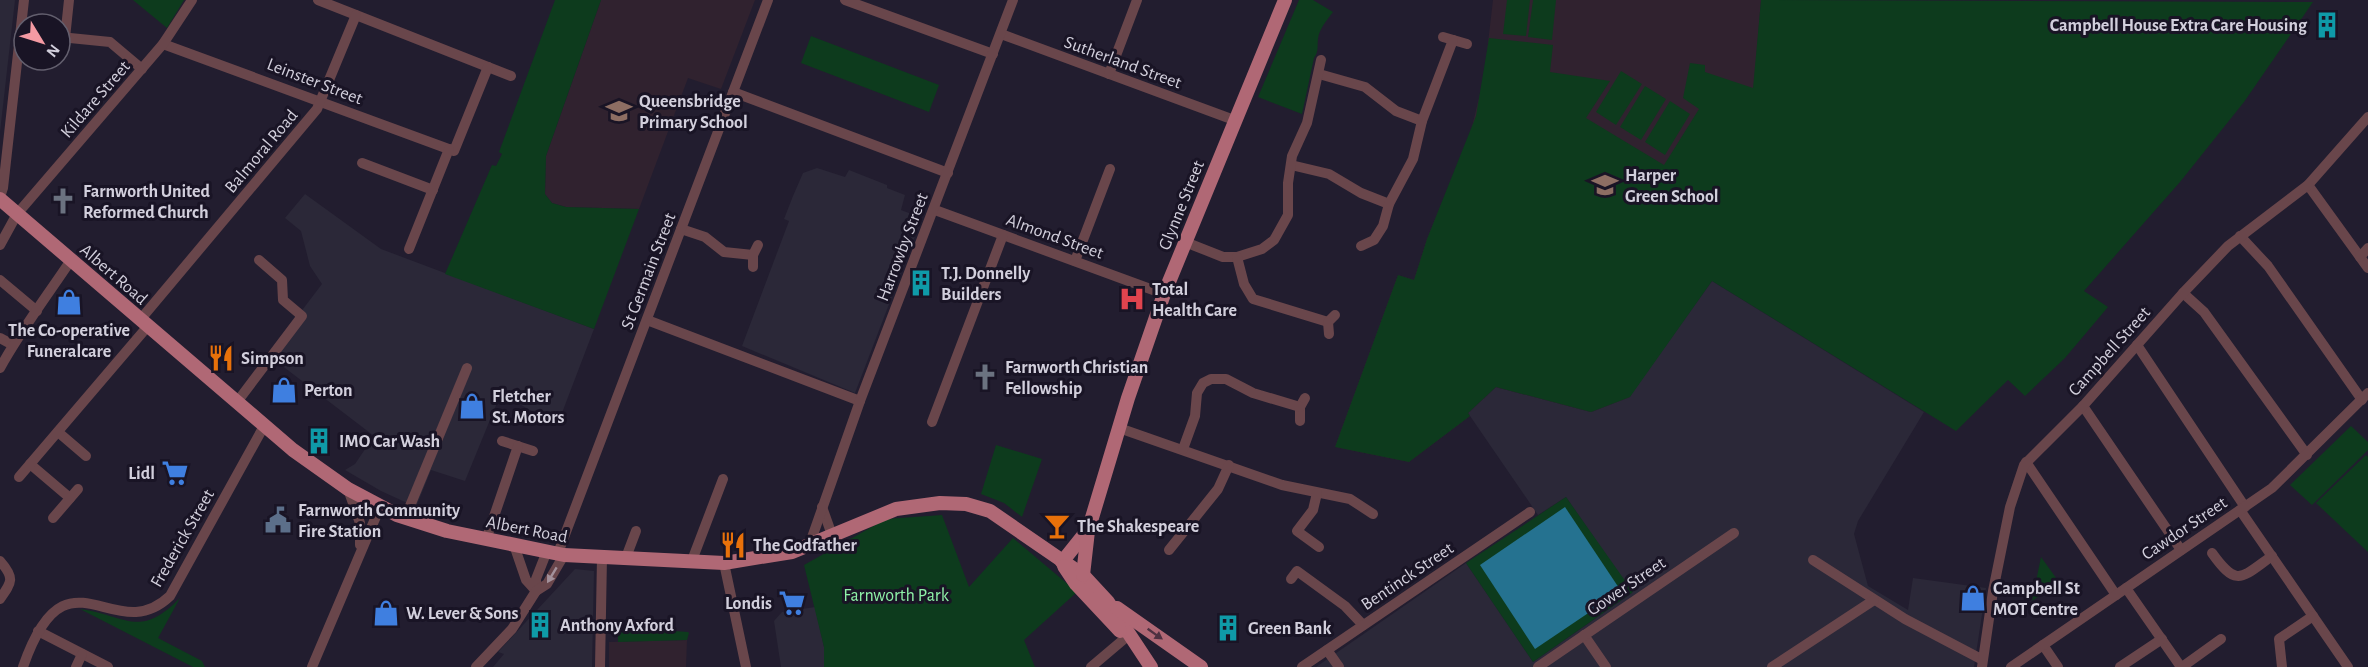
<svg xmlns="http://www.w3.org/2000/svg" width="2368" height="667" font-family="'Alegreya Sans',sans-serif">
<rect width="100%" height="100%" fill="#221d2f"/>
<g fill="#2b2838">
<polygon points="0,0 15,0 0,132"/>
<polygon points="817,168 845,177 849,170 887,185 887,188 905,195 901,210 922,218 855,393 742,346 789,221 784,219 793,196 803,173"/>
<polygon points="305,194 381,249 594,329 557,426 501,393 465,481 431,470 416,507 381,491 345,470 355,464 374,436 268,355 322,284 310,266 301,231 285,218"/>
<polygon points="1712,281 1924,412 1858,521 1854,534 1868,586 1908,610 1913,578 1986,588 1974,667 1316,667 1466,563 1533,662 1632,593 1566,497 1538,515 1468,413 1496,387 1591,412 1629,397"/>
<polygon points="575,569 594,571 592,667 493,667 504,654 498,652"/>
<polygon points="815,607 824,647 824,667 781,667 774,621 782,612"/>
</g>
<g fill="#30222f">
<polygon points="601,0 755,0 721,89 688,78 639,209 566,207 552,203 545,194 546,156"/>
<polygon points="1493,0 1761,0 1754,88 1630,397 1591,412 1496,387 1468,413 1470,416 1409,462 1335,447 1398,275 1414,280 1427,239 1471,131 1484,77"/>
<polygon points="687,640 686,667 609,667 609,642"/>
</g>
<g fill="#0d3b1d">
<polygon points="133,0 184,0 167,28"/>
<polygon points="555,0 601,0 546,156 545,194 552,203 566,207 639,209 594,329 445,274 492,165 496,166 502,154 499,152"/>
<path d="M 1299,0 L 1313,0 L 1333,12 C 1327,20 1319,29 1318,39 C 1317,47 1319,51 1314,58 L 1302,114 L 1258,97 Z"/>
<polygon points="1507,0 1530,0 1526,36 1503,34"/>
<polygon points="1533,0 1556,0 1552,40 1528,37"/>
<polygon points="1761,0 2313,2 2244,102 2180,182 2084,291 2108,307 2065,358 2025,396 2008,380 1956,431 1712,281 1630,397 1591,412 1496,387 1468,413 1470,416 1409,462 1335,447 1398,275 1414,280 1427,239 1476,116 1489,38 1553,45 1550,72 1610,81 1586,118 1664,165 1699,109 1683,98 1690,63 1705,65 1705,72 1753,88"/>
<polygon points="811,36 939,85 929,112 801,63"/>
<polygon points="1621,71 1642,84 1616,125 1596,112"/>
<polygon points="1645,86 1666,99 1641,140 1620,127"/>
<polygon points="1670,101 1690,114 1665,155 1645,142"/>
<polygon points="2351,426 2368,442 2368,450 2312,505 2290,485"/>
<polygon points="996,445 1042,459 1022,517 1004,503 981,494"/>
<polygon points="2366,455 2368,457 2368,552 2316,503"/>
<polygon points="1566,497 1633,592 1533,662 1466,563"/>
<polygon points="942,515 969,587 1013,538 1077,592 1024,640 1035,667 824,667 824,647 804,565 886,519"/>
<polygon points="2041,557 2059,582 2032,601"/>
<path d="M 180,598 L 158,638 L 202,661 L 205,667 L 193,667 L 80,609 C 126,615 139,640 180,598 Z"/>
<polygon points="618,627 688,632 689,633 687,640 618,642"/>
</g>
<polygon fill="#257290" points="1565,507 1621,591 1535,649 1480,565"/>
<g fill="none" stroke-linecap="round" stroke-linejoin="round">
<g stroke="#69464b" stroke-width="10">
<polyline points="318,0 511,76"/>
<polyline points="845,0 993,54"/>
<polyline points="1001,34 1234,120"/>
<polyline points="60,37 110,42 142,69"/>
<polyline points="1443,37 1467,44"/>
<polyline points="65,38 69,0"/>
<polyline points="163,44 454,151 488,67"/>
<polyline points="1109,74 1137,0"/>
<polyline points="1319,74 1365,87 1396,111 1422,121"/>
<polyline points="733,92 948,173"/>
<polyline points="362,163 433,190"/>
<polyline points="1291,165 1329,174 1361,193 1389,204"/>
<polyline points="2308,185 2368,268"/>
<polyline points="0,197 3,188 24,0"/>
<polyline points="935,210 1164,294"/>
<polyline points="681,229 705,237 724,252 753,255"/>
<polyline points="2240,236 2268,266 2362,400"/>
<polyline points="1185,242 1223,257 1237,257 1262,249 1274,240 1288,215 1288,183 1292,156 1307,123 1321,60"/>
<polyline points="0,245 17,214 163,44 192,0"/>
<polyline points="1361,246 1374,240 1383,226 1389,204 1413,159 1422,121 1453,40"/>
<polyline points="409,249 449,149"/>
<polyline points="1237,257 1244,284 1253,299 1328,322"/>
<polyline points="2360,257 2368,248"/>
<polyline points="1075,261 1110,169"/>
<polyline points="753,267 753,255 758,245"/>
<polyline points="0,280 37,311"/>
<polyline points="2183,293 2204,312 2307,455"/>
<polyline points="140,320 317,109 356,15"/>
<polyline points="647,320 860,401"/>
<polyline points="1329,334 1328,322 1335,315"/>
<polyline points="0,338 13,345"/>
<polyline points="2137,345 2245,507"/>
<path d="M 0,368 C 21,330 47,296 71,260"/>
<polyline points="237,402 302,316 283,300 282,280 259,260"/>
<polyline points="2083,406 2181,550"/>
<polyline points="1300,421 1300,407 1305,398"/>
<polyline points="932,422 1003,235"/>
<polyline points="1119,428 1282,485 1350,499 1373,514"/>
<polyline points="58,432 86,456"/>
<polyline points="502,441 533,451"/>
<polyline points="1183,449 1195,416 1197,393 1203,383 1211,379 1226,379 1253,393 1300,407"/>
<polyline points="2026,462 2116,595"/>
<polyline points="30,464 70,498"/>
<polyline points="19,477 148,326"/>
<polyline points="348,489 360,523 360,545"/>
<polyline points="1317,493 1313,510 1297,531 1319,547"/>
<polyline points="822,507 832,535"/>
<polyline points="2240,510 2348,667"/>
<polyline points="53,518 78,489"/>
<polyline points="405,518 467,368"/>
<polyline points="486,540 518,446"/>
<polyline points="514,545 526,580 536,591"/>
<polyline points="809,546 860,401 1013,0"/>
<polyline points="1169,550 1218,489 1229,465"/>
<polyline points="558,553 768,0"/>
<path d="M 2212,553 C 2237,588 2241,578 2272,556"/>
<polyline points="625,560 636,531"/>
<polyline points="1813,560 1905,619 1981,659"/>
<path d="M 0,561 C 15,578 12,582 0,599"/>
<polyline points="691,563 723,479"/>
<polyline points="724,563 746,667"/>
<polyline points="1291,579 1297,571 1345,606 1363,625"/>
<polyline points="2126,588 2181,667"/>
<polyline points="536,591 536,579 547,551"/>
<polyline points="38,631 108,667"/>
<polyline points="1584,635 1606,667"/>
<polyline points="2043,645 2058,667"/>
<polyline points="1327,650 1339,667"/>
<path d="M 23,667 C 67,540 113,650 170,596 L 264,426"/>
<polyline points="76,667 82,654"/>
<polyline points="312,667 380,507"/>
<polyline points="476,667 512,629 536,591 547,584 564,555"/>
<polyline points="600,667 602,557"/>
<polyline points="1091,667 1130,634"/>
<polyline points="1302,667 1530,512"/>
<polyline points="1538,667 1734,533"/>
<polyline points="1772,667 1874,600"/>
<polyline points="1982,667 1993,591 2010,507 2024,465 2083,406 2183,293 2228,246 2308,185 2368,117"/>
<polyline points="2011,667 2272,488 2368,393"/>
<polyline points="2120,667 2162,639"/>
<polyline points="2182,667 2221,639"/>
<polyline points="2282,667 2279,639 2313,616"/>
</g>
<g stroke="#b06875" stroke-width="14">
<polyline points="0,199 293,450 348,489 397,515 447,531 564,555 724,563 792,552 896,509 940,503 966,504 990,511 1083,575 1108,602 1151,667"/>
<polyline points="1062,562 1086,532"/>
<polyline points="1064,566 1076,584 1120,631"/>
<polyline points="1083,575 1088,531 1128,398 1164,294 1285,0"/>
<polyline points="1117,608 1201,667"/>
</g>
</g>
<defs><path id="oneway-solid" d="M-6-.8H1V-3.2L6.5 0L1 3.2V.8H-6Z" transform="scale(1.5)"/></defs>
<use fill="#a3919b" href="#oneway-solid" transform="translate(552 575) rotate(121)"/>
<use fill="#4e3141" href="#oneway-solid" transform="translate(1155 634) rotate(35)"/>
<defs>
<g id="building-bare" transform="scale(2.07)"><path d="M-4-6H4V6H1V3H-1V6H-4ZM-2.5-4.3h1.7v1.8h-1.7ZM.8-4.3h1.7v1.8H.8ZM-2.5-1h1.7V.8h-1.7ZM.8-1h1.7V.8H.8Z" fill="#0f9aa8" stroke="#191425" stroke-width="2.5" paint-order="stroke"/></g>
<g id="school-bare" transform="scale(2.07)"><path d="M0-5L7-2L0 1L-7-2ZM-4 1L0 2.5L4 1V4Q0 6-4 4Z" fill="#8d6e63" stroke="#191425" stroke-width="2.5" paint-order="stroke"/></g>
<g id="church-bare" transform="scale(2.07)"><path d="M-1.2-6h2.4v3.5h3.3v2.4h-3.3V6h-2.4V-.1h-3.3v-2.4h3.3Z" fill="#6b7280" stroke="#191425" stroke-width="2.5" paint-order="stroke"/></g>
<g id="hospital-bare" transform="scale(2.07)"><path d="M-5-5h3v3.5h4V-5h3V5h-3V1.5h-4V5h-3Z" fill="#e0444e" stroke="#191425" stroke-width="2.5" paint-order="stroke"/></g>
<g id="shop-bare" transform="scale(2.07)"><path d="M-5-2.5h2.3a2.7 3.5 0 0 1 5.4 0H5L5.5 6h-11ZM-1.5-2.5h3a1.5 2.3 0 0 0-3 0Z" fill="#3f7fe0" stroke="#191425" stroke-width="2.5" paint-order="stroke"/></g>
<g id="restaurant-bare" transform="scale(2.07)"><path d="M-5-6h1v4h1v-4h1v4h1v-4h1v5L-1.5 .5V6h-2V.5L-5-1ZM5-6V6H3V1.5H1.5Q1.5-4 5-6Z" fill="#e8710a" stroke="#191425" stroke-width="2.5" paint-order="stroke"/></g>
<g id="supermarket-bare" transform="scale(2.07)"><path d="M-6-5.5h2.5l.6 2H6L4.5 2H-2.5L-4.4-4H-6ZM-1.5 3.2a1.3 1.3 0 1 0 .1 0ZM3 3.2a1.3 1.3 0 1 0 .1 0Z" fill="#3f7fe0" stroke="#191425" stroke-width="2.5" paint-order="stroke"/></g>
<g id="civic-bare" transform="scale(2.07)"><path d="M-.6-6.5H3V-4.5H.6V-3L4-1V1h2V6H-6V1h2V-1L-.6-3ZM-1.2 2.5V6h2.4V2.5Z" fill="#5c6f8a" stroke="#191425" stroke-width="2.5" paint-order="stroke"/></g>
<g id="bar-bare" transform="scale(2.07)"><path d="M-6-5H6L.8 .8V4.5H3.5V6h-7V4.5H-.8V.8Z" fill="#e8710a" stroke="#191425" stroke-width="2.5" paint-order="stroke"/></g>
</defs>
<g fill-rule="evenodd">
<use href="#building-bare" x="2327" y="25"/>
<use href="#school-bare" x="619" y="111"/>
<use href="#school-bare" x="1605" y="185"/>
<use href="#church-bare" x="63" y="201"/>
<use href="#building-bare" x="921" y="283"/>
<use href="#hospital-bare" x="1132" y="299"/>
<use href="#shop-bare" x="69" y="302"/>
<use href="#restaurant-bare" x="221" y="358"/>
<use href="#church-bare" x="985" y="377"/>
<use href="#shop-bare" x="284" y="390"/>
<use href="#shop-bare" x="472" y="406"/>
<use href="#building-bare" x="319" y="441"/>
<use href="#supermarket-bare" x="175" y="473"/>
<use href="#civic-bare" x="278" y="520"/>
<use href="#bar-bare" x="1057" y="526"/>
<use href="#restaurant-bare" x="733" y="545"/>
<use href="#shop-bare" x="1973" y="598"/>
<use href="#supermarket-bare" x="792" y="603"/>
<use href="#shop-bare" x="386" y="613"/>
<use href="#building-bare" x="540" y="625"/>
<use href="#building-bare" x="1228" y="628"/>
</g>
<g text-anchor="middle" stroke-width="6" stroke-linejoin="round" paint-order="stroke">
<g font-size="18" font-weight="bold" fill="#d2cfdc" stroke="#191425" text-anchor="start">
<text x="2307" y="31" text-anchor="end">Campbell House Extra Care Housing</text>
<text x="639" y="107">Queensbridge<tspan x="639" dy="21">Primary School</tspan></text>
<text x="1625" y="181">Harper<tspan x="1625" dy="21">Green School</tspan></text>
<text x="83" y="197">Farnworth United<tspan x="83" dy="21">Reformed Church</tspan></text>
<text x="941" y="279">T.J. Donnelly<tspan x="941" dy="21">Builders</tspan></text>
<text x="1152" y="295">Total<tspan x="1152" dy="21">Health Care</tspan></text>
<text x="69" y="336" text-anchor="middle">The Co-operative<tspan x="69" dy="21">Funeralcare</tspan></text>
<text x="241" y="364">Simpson</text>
<text x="1005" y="373">Farnworth Christian<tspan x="1005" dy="21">Fellowship</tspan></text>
<text x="304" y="396">Perton</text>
<text x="492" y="402">Fletcher<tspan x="492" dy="21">St. Motors</tspan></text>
<text x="339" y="447">IMO Car Wash</text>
<text x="155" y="479" text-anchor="end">Lidl</text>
<text x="298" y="516">Farnworth Community<tspan x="298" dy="21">Fire Station</tspan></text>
<text x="1077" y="532">The Shakespeare</text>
<text x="753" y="551">The Godfather</text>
<text x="1993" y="594">Campbell St<tspan x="1993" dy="21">MOT Centre</tspan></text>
<text x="772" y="609" text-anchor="end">Londis</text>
<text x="406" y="619">W. Lever &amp; Sons</text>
<text x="560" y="631">Anthony Axford</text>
<text x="1248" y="634">Green Bank</text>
</g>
<g font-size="18" fill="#d2cfdc" stroke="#191425">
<text transform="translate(1123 62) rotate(20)" y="6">Sutherland Street</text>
<text transform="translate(315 81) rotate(21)" y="6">Leinster Street</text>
<text transform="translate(95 99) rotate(-49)" y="6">Kildare Street</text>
<text transform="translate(261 151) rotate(-50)" y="6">Balmoral Road</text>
<text transform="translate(1181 205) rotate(-68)" y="6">Glynne Street</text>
<text transform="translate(1055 236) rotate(20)" y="6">Almond Street</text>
<text transform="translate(902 247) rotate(-69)" y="6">Harrowby Street</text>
<text transform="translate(648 271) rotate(-69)" y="6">St Germain Street</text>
<text transform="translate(114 274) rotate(41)" y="6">Albert Road</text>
<text transform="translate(2109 351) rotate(-48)" y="6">Campbell Street</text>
<text transform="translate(2184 528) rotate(-34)" y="6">Cawdor Street</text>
<text transform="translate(527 529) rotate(11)" y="6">Albert Road</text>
<text transform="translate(182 538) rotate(-60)" y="6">Frederick Street</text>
<text transform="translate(1407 576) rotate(-34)" y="6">Bentinck Street</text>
<text transform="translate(1626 586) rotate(-34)" y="6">Gower Street</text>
</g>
<g font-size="18" fill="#8ef1a7" stroke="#191425">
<text x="896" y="601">Farnworth Park</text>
</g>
</g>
<g transform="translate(42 42) rotate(128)"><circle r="28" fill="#191425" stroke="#635f6e" stroke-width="1.5"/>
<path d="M0-4.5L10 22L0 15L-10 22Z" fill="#f49aa3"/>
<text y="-9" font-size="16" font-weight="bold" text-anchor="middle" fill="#d2cfdc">N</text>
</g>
</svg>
